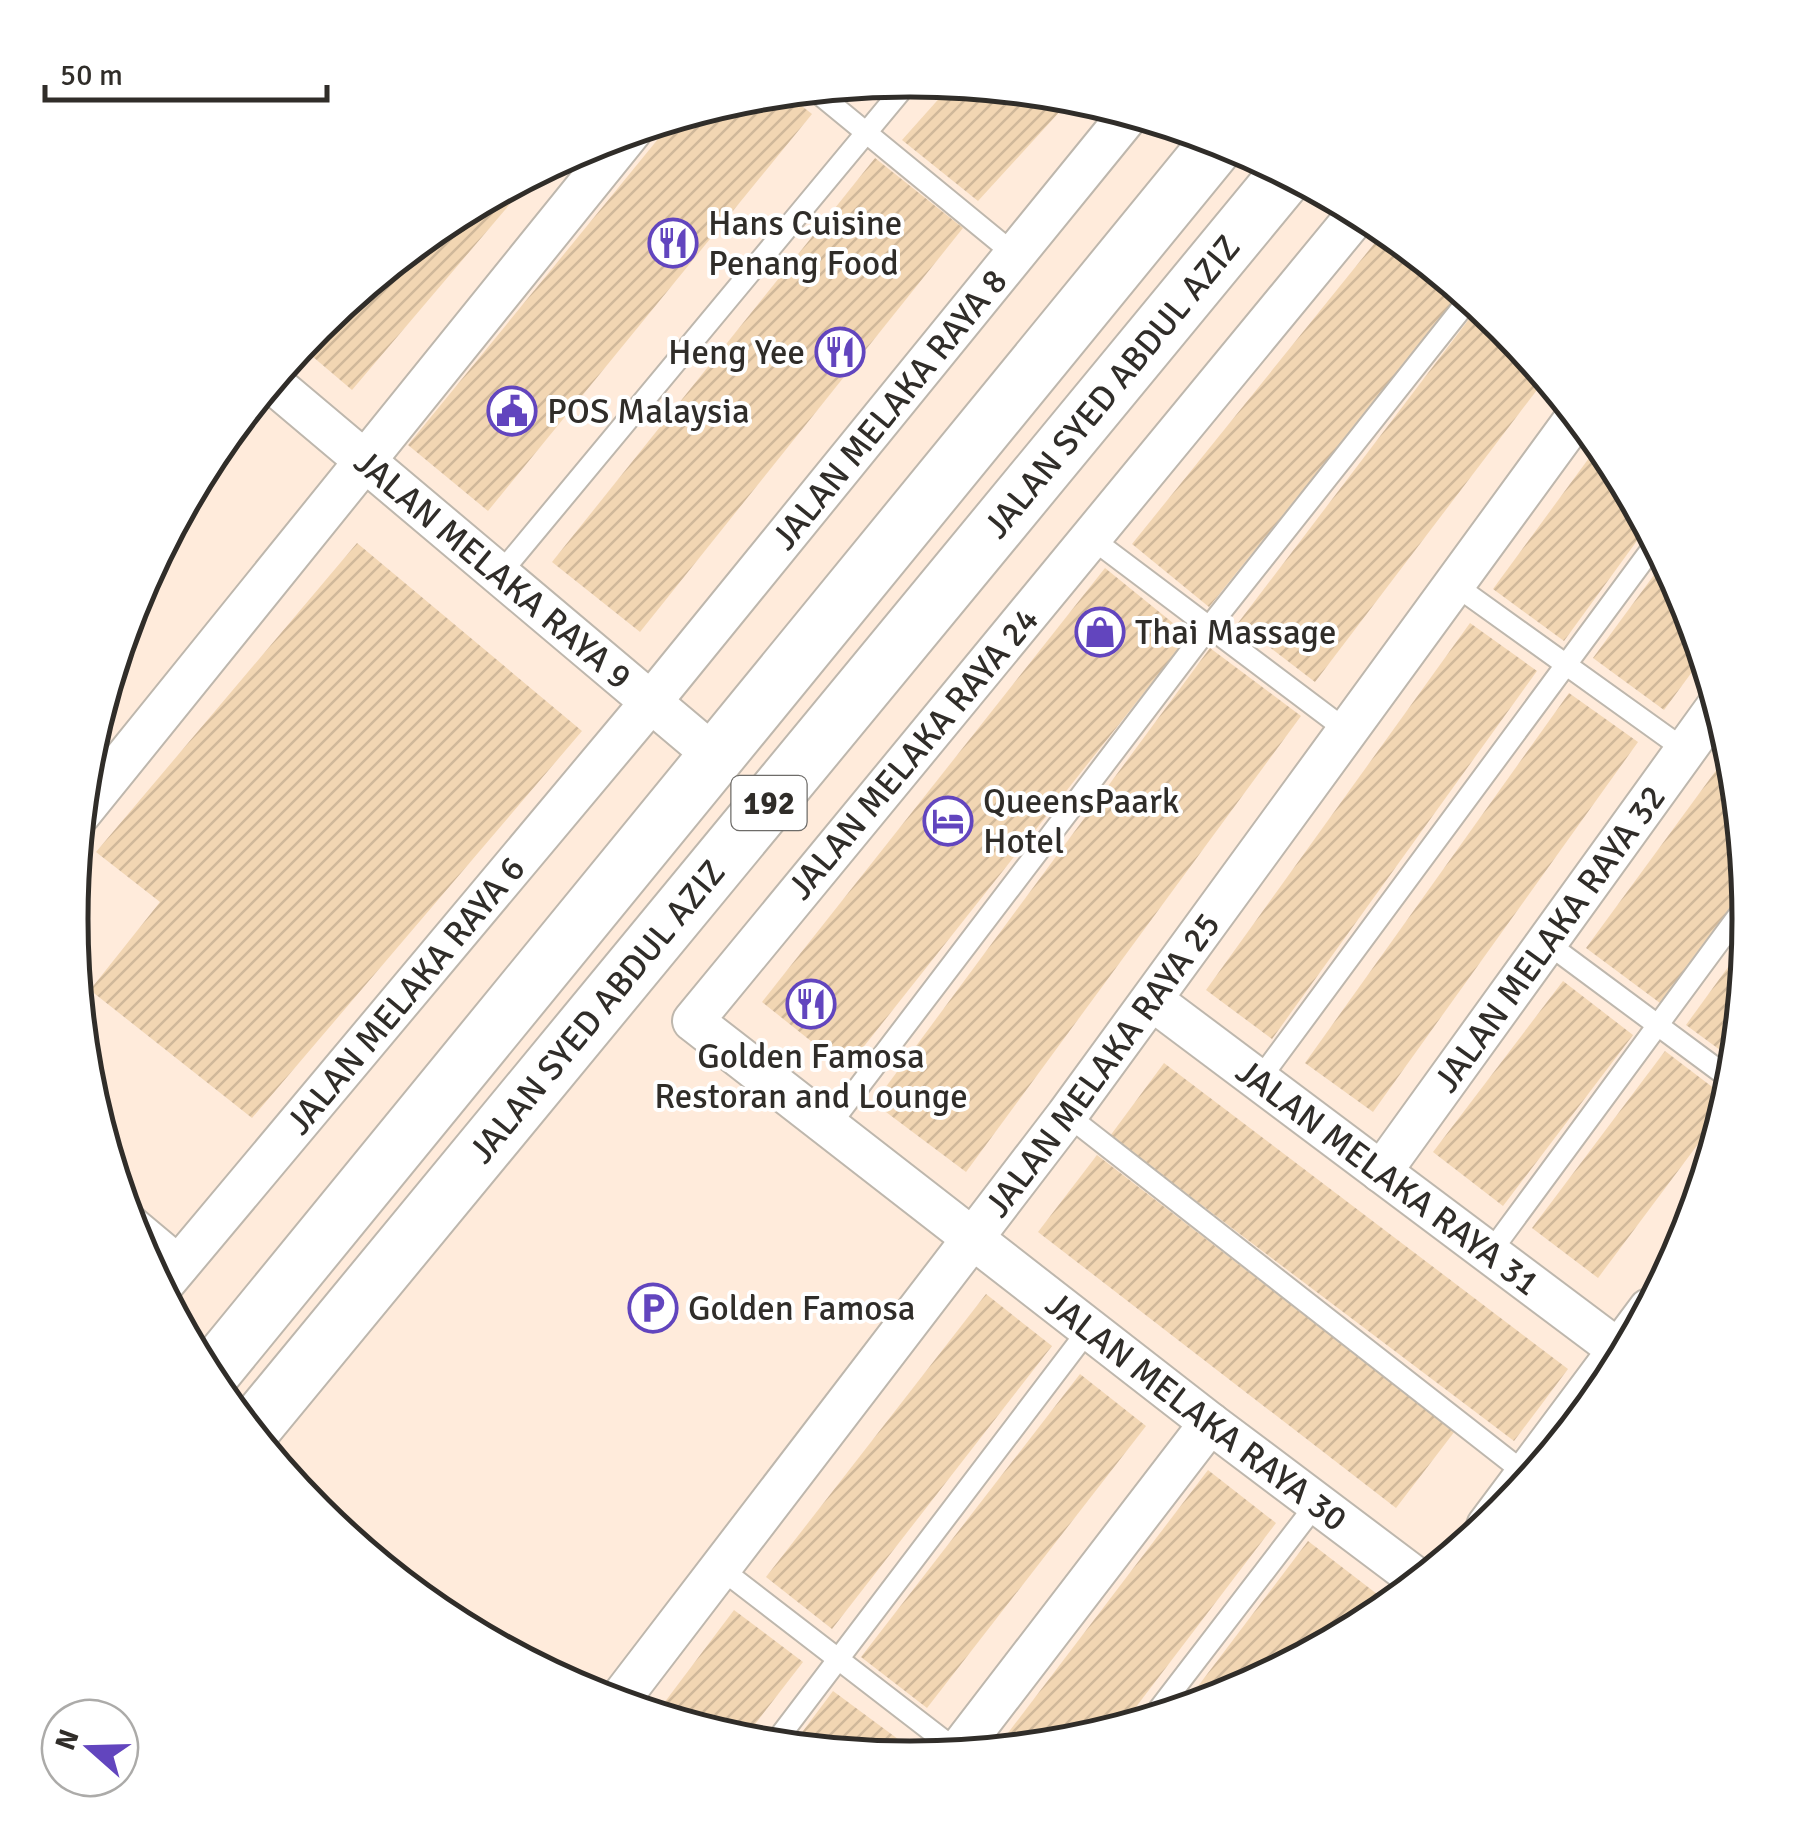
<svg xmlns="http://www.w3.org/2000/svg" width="1819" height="1838" font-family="Signika,sans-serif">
<defs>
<pattern id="building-hatch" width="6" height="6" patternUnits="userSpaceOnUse" patternTransform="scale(2.5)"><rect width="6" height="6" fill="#f2d6b3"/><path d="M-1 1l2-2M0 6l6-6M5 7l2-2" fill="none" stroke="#d0b89a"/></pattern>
</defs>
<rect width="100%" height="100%" fill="#fff8f0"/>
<circle fill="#ffebdb" cx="909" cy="919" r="837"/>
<g fill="url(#building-hatch)">
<polygon points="952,84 1074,96 978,201 902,140"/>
<polygon points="784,92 812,114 488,511 408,445 676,117 746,96"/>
<polygon points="875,158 963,228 640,632 552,562"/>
<polygon points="538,171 352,390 299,345 316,325 444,221"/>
<polygon points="1386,229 1463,292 1209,607 1132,544"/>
<polygon points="1479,306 1504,326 1546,378 1315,682 1238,623"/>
<polygon points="1600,443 1647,527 1564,641 1493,589"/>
<polygon points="357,543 582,731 252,1118 90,990 160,902 96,852"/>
<polygon points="1665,560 1685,598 1703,657 1664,710 1593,658"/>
<polygon points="1105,568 1189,636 846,1069 762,1002"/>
<polygon points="1470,623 1537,671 1272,1039 1206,990"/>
<polygon points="1210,648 1301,716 966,1172 874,1103"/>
<polygon points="1569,693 1638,742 1373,1112 1305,1063"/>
<polygon points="1731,750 1746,886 1660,1003 1586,948"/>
<polygon points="1747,941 1735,1061 1686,1025"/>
<polygon points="1563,981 1633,1035 1503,1206 1433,1152"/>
<polygon points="1665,1051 1728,1099 1725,1108 1598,1278 1532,1228"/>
<polygon points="1164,1063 1568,1369 1514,1441 1110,1136"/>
<polygon points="1097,1155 1455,1431 1396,1508 1038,1232"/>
<polygon points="986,1294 1052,1346 832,1629 766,1577"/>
<polygon points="1080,1374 1146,1426 927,1708 861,1657"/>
<polygon points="1208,1470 1276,1523 1120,1728 1073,1742 995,1750"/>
<polygon points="1308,1541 1377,1594 1348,1632 1230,1695 1180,1710"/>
<polygon points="734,1610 803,1662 742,1741 655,1715"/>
<polygon points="833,1691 902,1742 891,1757 791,1747"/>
</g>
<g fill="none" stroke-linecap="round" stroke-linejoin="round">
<g stroke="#beb7ad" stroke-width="24">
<g id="service">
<polyline points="813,89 1014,254"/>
<polyline points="1091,538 1346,730"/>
<polyline points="499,575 910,80"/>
<polyline points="1455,585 1685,750"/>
<polyline points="1547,943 1733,1081"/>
<polyline points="1259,1080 1656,543"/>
<polyline points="1067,1115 1530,1477"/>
<polyline points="829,1126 1209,627 1470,298"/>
<polyline points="1489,1254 1747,904"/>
<polyline points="720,1568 960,1753"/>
<polyline points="1152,1718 1317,1503"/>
<polyline points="773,1745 1089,1329"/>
</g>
</g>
<g stroke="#beb7ad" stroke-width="44">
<g id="minor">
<path id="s1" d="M 1359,212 L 693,1021 L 1210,1423 L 1420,1581"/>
<path id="s2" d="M 270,381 L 715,756"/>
<polyline points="80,814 632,130"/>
<path id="s3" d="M 1152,1000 L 1624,1354"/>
<path id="s4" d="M 1381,1172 L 1718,705"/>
<polyline points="129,1225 178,1266"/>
<path id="s5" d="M 160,1288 L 650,703 L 1130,113"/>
<polyline points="1487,1526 1649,1309"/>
<path id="s6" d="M 617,1703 L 1067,1115 L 1577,416"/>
<polyline points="956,1754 1210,1423"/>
</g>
</g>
<g stroke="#beb7ad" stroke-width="59">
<g id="primary">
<polyline points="208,1378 1220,140"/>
<path id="s7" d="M 250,1432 L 1287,174"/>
</g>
</g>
<use href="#service" stroke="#fff" stroke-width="20"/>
<use href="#minor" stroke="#fff" stroke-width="40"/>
<use href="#primary" stroke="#fff" stroke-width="55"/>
</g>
<defs>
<g id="restaurant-ring" transform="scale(2.5)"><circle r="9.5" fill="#fff" stroke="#6245be" stroke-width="1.5"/><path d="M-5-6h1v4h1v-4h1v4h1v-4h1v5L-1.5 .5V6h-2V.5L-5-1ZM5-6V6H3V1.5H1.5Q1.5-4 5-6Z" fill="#6245be"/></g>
<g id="civic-ring" transform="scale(2.5)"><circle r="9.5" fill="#fff" stroke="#6245be" stroke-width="1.5"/><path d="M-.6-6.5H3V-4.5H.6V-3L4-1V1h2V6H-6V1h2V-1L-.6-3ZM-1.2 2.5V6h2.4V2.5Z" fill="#6245be"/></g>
<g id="shop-ring" transform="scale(2.5)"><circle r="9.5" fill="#fff" stroke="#6245be" stroke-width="1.5"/><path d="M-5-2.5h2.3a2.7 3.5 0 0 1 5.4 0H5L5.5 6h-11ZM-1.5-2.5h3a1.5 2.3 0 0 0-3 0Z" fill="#6245be"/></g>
<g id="hotel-ring" transform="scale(2.5)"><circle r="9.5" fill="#fff" stroke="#6245be" stroke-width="1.5"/><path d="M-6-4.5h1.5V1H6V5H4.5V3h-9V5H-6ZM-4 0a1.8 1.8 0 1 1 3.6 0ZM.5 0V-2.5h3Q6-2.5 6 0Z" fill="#6245be"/></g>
<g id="parking-ring" transform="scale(2.5)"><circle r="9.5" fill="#fff" stroke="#6245be" stroke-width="1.5"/><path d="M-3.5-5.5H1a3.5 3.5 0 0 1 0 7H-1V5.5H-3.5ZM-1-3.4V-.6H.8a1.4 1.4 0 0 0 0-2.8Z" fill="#6245be"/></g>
</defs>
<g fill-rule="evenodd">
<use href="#restaurant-ring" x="673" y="243"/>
<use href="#restaurant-ring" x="840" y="352"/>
<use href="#civic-ring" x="512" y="411"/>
<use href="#shop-ring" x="1100" y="632"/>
<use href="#hotel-ring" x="948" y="821"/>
<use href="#restaurant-ring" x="811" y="1004"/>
<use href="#parking-ring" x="653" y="1308"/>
</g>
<g text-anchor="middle" stroke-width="8" stroke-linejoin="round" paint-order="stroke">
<rect fill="#fff" stroke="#6e6c69" stroke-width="2.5" x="731.5" y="776" width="75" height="54" rx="8"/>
<g font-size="32" font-weight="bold" fill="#302d29">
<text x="769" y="814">192</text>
</g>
<g font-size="35" fill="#302d29" stroke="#fff" text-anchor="start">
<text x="708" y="235">Hans Cuisine<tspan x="708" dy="40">Penang Food</tspan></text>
<text x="805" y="364" text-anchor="end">Heng Yee</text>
<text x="547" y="423">POS Malaysia</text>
<text x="1135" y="644">Thai Massage</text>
<text x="983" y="813">QueensPaark<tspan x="983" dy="40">Hotel</tspan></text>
<text x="811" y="1068" text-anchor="middle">Golden Famosa<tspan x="811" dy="40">Restoran and Lounge</tspan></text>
<text x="688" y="1320">Golden Famosa</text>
</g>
<g font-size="35" fill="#302d29" stroke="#fff">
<text dy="12" stroke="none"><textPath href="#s7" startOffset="1355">JALAN SYED ABDUL AZIZ</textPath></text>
<text dy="12" stroke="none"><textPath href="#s5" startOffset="1142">JALAN MELAKA RAYA 8</textPath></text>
<text dy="12" stroke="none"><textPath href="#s2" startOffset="292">JALAN MELAKA RAYA 9</textPath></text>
<text transform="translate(913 753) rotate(-50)" y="12">JALAN MELAKA RAYA 24</text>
<text dy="12" stroke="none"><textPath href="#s4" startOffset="288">JALAN MELAKA RAYA 32</textPath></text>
<text dy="12" stroke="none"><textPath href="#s5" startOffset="382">JALAN MELAKA RAYA 6</textPath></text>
<text dy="12" stroke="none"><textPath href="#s7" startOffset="545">JALAN SYED ABDUL AZIZ</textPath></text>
<text dy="12" stroke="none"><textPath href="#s6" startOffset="802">JALAN MELAKA RAYA 25</textPath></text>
<text dy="12" stroke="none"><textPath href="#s3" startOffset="295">JALAN MELAKA RAYA 31</textPath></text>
<text dy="12" stroke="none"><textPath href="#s1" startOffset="1685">JALAN MELAKA RAYA 30</textPath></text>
</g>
</g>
<path d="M0 0H1819V1838H0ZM88 919a822 822 0 1 1 1644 0a822 822 0 1 1-1644 0Z" fill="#fff" fill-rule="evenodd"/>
<path fill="none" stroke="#302d29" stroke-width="5" d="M88 919a822 822 0 1 1 1644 0a822 822 0 1 1-1644 0Z"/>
<g transform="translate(90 1748) rotate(290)"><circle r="48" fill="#ffffff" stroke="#acaba9" stroke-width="2.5"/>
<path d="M0-8L18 38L0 25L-18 38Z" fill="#6245be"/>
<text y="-15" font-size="28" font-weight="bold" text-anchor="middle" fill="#302d29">N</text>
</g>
<path d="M45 85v15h282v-15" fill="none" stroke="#302d29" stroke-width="5"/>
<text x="60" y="85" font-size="30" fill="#302d29" stroke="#ffffff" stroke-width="8" paint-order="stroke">50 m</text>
</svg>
